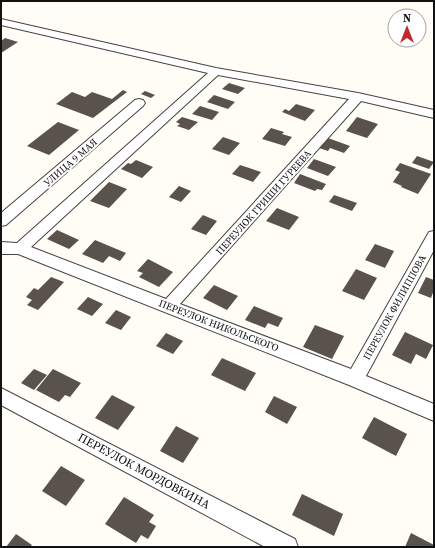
<svg xmlns="http://www.w3.org/2000/svg" width="435" height="548" font-family="'Source Serif 4',serif">
<rect width="100%" height="100%" fill="#fffdf5"/>
<g fill="#5a524d">
<polygon points="5,38 18,42 1,53 1,41"/>
<polygon points="229,83 245,88 238,94 222,89"/>
<polygon points="123,90 127,92 93,118 56,104 72,92 85,97 92,92 112,99"/>
<polygon points="145,91 155,95 151,98 141,94"/>
<polygon points="214,95 235,102 228,109 207,102"/>
<polygon points="296,104 315,110 305,121 282,112 285,109 289,111"/>
<polygon points="200,106 219,112 212,120 192,114"/>
<polygon points="182,117 198,122 189,130 177,126 180,124 176,122"/>
<polygon points="357,117 378,124 367,138 346,131"/>
<polygon points="58,122 79,130 49,155 27,146"/>
<polygon points="271,128 284,132 282,134 292,137 285,146 262,139"/>
<polygon points="223,137 240,143 229,155 212,149"/>
<polygon points="328,138 350,146 344,153 330,148 328,151 319,148"/>
<polygon points="417,156 434,162 429,169 412,163"/>
<polygon points="314,159 336,167 328,176 307,168"/>
<polygon points="136,160 153,167 142,178 121,169 128,163 131,164"/>
<polygon points="400,163 431,174 418,194 401,187 402,186 393,182 400,172 395,170"/>
<polygon points="240,165 261,172 253,182 232,174"/>
<polygon points="300,174 326,184 322,190 317,189 315,191 294,183"/>
<polygon points="109,182 127,189 109,208 90,201"/>
<polygon points="179,186 191,191 181,202 169,197"/>
<polygon points="334,195 357,203 352,211 329,202"/>
<polygon points="277,208 299,217 289,230 266,221"/>
<polygon points="203,215 217,221 206,235 191,229"/>
<polygon points="57,230 79,240 69,249 47,239"/>
<polygon points="95,240 126,253 120,261 109,256 103,263 82,254"/>
<polygon points="375,244 394,251 385,268 365,260"/>
<polygon points="148,259 173,272 159,287 139,277 143,273 137,271"/>
<polygon points="356,269 377,278 364,300 342,291"/>
<polygon points="51,277 64,282 38,310 27,305 32,300 26,297 34,288 38,290"/>
<polygon points="426,277 434,280 434,290 431,298 418,293"/>
<polygon points="214,285 238,296 227,310 203,298"/>
<polygon points="88,297 103,304 92,316 77,309"/>
<polygon points="254,306 283,318 278,327 268,323 265,328 245,320"/>
<polygon points="116,310 131,317 121,330 105,323"/>
<polygon points="315,325 344,336 332,359 303,347"/>
<polygon points="405,332 433,345 426,359 416,354 411,364 392,355"/>
<polygon points="166,333 183,341 173,354 156,346"/>
<polygon points="222,358 256,373 245,391 211,375"/>
<polygon points="34,369 47,375 34,390 21,383"/>
<polygon points="53,369 81,383 70,397 65,395 59,402 36,390"/>
<polygon points="112,395 135,407 118,430 95,418"/>
<polygon points="274,396 297,407 287,424 265,412"/>
<polygon points="374,417 407,434 396,456 362,438"/>
<polygon points="176,426 199,438 183,463 160,451"/>
<polygon points="61,466 85,480 66,506 42,491"/>
<polygon points="302,494 343,514 334,536 292,515"/>
<polygon points="124,497 154,515 149,522 156,526 148,539 141,535 136,543 105,524"/>
<polygon points="411,533 434,545 434,547 405,547"/>
<polygon points="16,534 32,545 30,547 6,547"/>
</g>
<g fill="none" stroke-linecap="round" stroke-linejoin="round">
<g stroke="#444" stroke-width="2">
<g id="minor">
<path d="M 1,19 L 216,68 L 358,93 L 434,110 L 434,118 L 361,101 L 180,304 L 351,369 L 429,232 L 434,231 L 434,250 L 366,376 L 434,404 L 434,421 L 349,385 L 18,254 L 1,254 L 1,242 L 17,243 L 208,73 L 1,25 ZM 218,75 L 349,99 L 166,299 L 31,247 Z"/>
<polygon points="139,99 143,100 145,103 143,106 6,225 1,226 1,213 135,100"/>
<polygon points="1,388 295,539 298,547 265,547 1,405"/>
</g>
</g>
<use href="#minor" fill="#fff" fill-rule="evenodd"/>
</g>
<g text-anchor="middle" stroke-width="4" stroke-linejoin="round" paint-order="stroke">
<g font-size="10" fill="#111" stroke="#fff">
<text transform="translate(70 162) rotate(-41)" y="4">УЛИЦА 9 МАЯ</text>
<text transform="translate(263 202) rotate(-48)" y="4">ПЕРЕУЛОК ГРИШИ ГУРЕЕВА</text>
<text transform="translate(394 307) rotate(-61)" y="4">ПЕРЕУЛОК ФИЛИППОВА</text>
<text transform="translate(219 325) rotate(21)" y="4">ПЕРЕУЛОК НИКОЛЬСКОГО</text>
</g>
<g font-size="12" fill="#111" stroke="#fff">
<text transform="translate(144 471) rotate(28)" y="4">ПЕРЕУЛОК МОРДОВКИНА</text>
</g>
</g>
<rect width="435" height="548" fill="none" stroke="#111111" stroke-width="4"/>
<g transform="translate(407 28)"><circle r="19" fill="#ffffff" stroke="#a0a0a0"/>
<path d="M0-3L7 15L0 10L-7 15Z" fill="#c4262e"/>
<text y="-6" font-size="11" font-weight="bold" text-anchor="middle" fill="#111111">N</text>
</g>
</svg>
